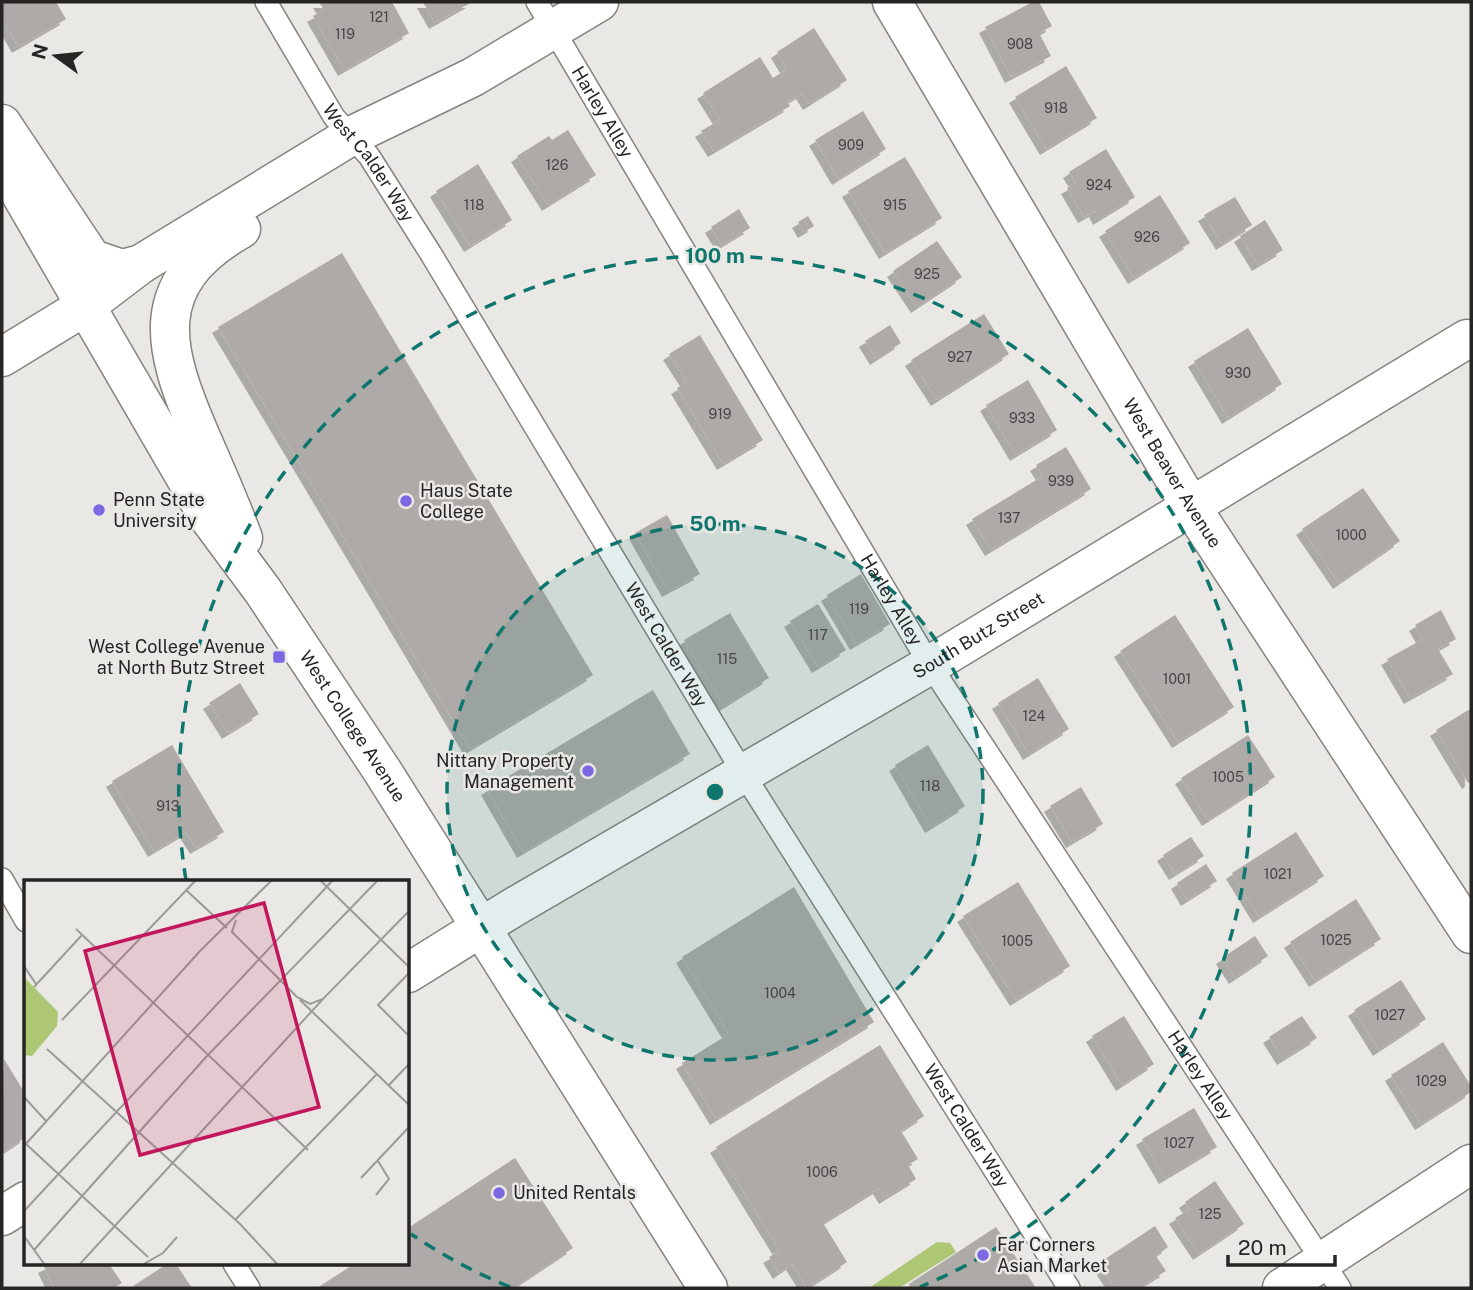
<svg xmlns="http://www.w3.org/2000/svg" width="1473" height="1290" font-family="'Public Sans',sans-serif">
<defs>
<filter id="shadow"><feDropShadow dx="-6" dy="6" stdDeviation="0" flood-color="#0004"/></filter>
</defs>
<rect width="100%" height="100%" fill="#eae8e4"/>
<polygon fill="#adc774" points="937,1242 950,1243 956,1252 899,1288 869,1288"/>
<g fill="#adaaa7" filter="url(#shadow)">
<polygon points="2,2 56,2 66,19 18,47 2,19"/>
<polygon points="319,2 392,2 409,33 344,70 313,16 324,10"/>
<polygon points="423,2 472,2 435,23"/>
<polygon points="1033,2 1039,2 1052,26 1039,33 1051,56 1011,77 985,27"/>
<polygon points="814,28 847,80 809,104 802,93 787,102 790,106 714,151 701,131 720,120 703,93 760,57 773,78 787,69 777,52"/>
<polygon points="1066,66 1097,118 1046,149 1015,97"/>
<polygon points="863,111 886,149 838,179 815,140"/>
<polygon points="568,130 596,175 548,205 517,156 549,136 552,140"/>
<polygon points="1106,149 1135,197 1099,219 1095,211 1084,217 1067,188 1076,183 1069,172"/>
<polygon points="905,157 942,218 885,253 848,191"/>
<polygon points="478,164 512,220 470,246 436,191"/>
<polygon points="1160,195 1190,243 1134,278 1105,231"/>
<polygon points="1235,197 1252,225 1222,244 1204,215"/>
<polygon points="739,209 750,228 722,245 711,227"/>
<polygon points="808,216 814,226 804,232 798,222"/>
<polygon points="1265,220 1283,250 1258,265 1240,236"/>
<polygon points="937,241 962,277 917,307 893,271"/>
<polygon points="342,253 593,675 470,749 218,327"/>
<polygon points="984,314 1009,354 937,400 911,360"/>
<polygon points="890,325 901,343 876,359 865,341"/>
<polygon points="1248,328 1282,384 1228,418 1194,361"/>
<polygon points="700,335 763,440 723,464 677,388 687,382 669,354"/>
<polygon points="1028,380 1057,430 1016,455 986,405"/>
<polygon points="1066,447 1091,489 991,550 972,519 1043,476 1036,465"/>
<polygon points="1363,488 1400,541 1339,583 1302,529"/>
<polygon points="667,515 700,574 668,591 635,533"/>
<polygon points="861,574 890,624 856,644 827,595"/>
<polygon points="818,604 846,650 818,667 790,621"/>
<polygon points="1441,610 1456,639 1438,649 1453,674 1410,698 1387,659 1423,639 1415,625"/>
<polygon points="730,613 769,678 724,706 684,640"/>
<polygon points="1175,615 1234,707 1178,742 1120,651"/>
<polygon points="1038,678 1069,729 1029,754 998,703"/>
<polygon points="240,683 259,714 228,733 209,703"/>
<polygon points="653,690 690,754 523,852 487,789"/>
<polygon points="1470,709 1471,781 1468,783 1436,730"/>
<polygon points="1248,735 1275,777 1208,820 1181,778"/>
<polygon points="172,745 224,832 196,848 186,832 154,851 112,781"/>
<polygon points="928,745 965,806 931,827 895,765"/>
<polygon points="1081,787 1103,824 1072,842 1050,806"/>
<polygon points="1296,832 1324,876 1259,917 1232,873"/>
<polygon points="1191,837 1204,856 1175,874 1163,855"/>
<polygon points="1206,864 1217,881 1187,900 1177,883"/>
<polygon points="1018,882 1070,966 1016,1000 963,916"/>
<polygon points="794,887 874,1022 716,1119 682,1063 729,1034 682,957"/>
<polygon points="1356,899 1381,939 1315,981 1290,942"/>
<polygon points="1255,936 1268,956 1235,978 1222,958"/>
<polygon points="1401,980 1426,1019 1379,1050 1354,1010"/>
<polygon points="1124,1016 1154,1064 1122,1085 1092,1036"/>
<polygon points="1302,1016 1317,1038 1283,1059 1269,1037"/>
<polygon points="1443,1042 1471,1086 1471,1092 1421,1124 1391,1075"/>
<polygon points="880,1045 924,1116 901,1131 918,1159 908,1165 916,1179 885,1198 879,1188 823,1223 847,1262 807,1288 792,1264 779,1273 769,1257 780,1251 716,1147"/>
<polygon points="4,1059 26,1095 26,1137 2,1153"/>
<polygon points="1194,1108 1217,1147 1165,1178 1142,1139"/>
<polygon points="515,1158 573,1248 513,1288 317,1288 354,1264 408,1264 408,1228"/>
<polygon points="1215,1181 1244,1224 1199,1254 1175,1218 1190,1209 1185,1202"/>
<polygon points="1155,1226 1168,1247 1156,1256 1166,1271 1138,1288 1115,1288 1099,1263"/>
<polygon points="996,1227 1036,1288 911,1288 909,1284"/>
<polygon points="50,1264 109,1264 122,1283 114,1288 54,1288 44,1267"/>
<polygon points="167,1264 176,1264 192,1288 135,1288 133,1286"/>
</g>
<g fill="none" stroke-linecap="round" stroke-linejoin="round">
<g stroke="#85837f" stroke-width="24">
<g id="service">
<path id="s1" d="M 266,2 L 334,117 L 369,156 L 431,254 L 745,776 L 1069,1288"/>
<path id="s2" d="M 537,2 L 930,665 L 1340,1288"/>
<polyline points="2,879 26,921"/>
<polyline points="234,1264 249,1288"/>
</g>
</g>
<g stroke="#85837f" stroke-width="41">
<g id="minor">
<path id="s3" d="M 892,2 L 1190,505 L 1471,934"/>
<polyline points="2,357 87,305 141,264"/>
<path id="s4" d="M 408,973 L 514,907 L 930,665 L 1467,339"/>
<polyline points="2,1216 26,1201"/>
<polyline points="1282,1288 1471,1164"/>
</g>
</g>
<g stroke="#85837f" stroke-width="41">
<g id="primary">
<polyline points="2,124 92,259 122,269 141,264 351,136 473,77 599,2"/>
<path id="s5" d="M 2,162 L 209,518 L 263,591 L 383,772 L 708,1288"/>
<path d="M 241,229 C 144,284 163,349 200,435 C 215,469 230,503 243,538"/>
</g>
</g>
<use href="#service" stroke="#fff" stroke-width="21"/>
<use href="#minor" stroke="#fff" stroke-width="38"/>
<use href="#primary" stroke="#fff" stroke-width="38"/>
</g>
<circle cx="715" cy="792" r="268" fill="#0f766e" fill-opacity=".12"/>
<g fill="none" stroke="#0f766e" stroke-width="3.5" stroke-dasharray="12 9">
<circle cx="715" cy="792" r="268"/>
<path d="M510 1287A536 536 0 0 1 411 1234M186 880A536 536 0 1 1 920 1287"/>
</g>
<g fill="#7d68e3" stroke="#eae8e4" stroke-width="2.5">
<circle cx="406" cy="501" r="7"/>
<circle cx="99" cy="510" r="7"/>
<rect x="272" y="650" width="14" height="14" rx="3.5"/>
<circle cx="588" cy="771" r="7"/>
<circle cx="499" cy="1193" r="7"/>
<circle cx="983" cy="1255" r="7"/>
</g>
<g text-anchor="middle" stroke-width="5" stroke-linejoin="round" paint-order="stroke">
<g font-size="14" fill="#484645">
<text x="379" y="22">121</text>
<text x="345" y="39">119</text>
<text x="1020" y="49">908</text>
<text x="1056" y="113">918</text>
<text x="851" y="150">909</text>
<text x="557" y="170">126</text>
<text x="1099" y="190">924</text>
<text x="474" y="210">118</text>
<text x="895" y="210">915</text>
<text x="1147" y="242">926</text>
<text x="927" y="279">925</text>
<text x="960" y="362">927</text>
<text x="1238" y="378">930</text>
<text x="720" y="419">919</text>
<text x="1022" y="423">933</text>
<text x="1061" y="486">939</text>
<text x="1009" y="523">137</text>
<text x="1351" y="540">1000</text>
<text x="859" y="614">119</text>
<text x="818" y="640">117</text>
<text x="727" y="664">115</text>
<text x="1177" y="684">1001</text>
<text x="1034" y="721">124</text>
<text x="1228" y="782">1005</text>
<text x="930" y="791">118</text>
<text x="168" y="811">913</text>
<text x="1278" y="879">1021</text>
<text x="1336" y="945">1025</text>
<text x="1017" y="946">1005</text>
<text x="780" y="998">1004</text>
<text x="1390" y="1020">1027</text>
<text x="1431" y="1086">1029</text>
<text x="1179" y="1148">1027</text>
<text x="822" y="1177">1006</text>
<text x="1210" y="1219">125</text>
</g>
<g font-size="18" fill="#262524" stroke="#eae8e4">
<text dy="6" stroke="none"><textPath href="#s2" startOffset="128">Harley Alley</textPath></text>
<text dy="6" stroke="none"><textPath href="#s1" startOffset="191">West Calder Way</textPath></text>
<text dy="6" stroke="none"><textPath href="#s3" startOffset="548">West Beaver Avenue</textPath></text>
<text dy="6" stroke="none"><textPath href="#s2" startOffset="695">Harley Alley</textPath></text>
<text dy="6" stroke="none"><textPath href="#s4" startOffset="663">South Butz Street</textPath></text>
<text dy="6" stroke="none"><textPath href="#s1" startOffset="758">West Calder Way</textPath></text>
<text dy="6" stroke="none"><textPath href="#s5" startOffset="665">West College Avenue</textPath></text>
<text dy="6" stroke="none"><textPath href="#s2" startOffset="1262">Harley Alley</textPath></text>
<text dy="6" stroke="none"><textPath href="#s1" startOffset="1325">West Calder Way</textPath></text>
</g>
<g font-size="18" fill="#262524" stroke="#eae8e4" text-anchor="start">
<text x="420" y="497">Haus State<tspan x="420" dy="21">College</tspan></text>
<text x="113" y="506">Penn State<tspan x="113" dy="21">University</tspan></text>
<text x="265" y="653" text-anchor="end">West College Avenue<tspan x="265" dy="21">at North Butz Street</tspan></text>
<text x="574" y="767" text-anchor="end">Nittany Property<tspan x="574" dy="21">Management</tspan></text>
<text x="513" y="1199">United Rentals</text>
<text x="997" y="1251">Far Corners<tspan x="997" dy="21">Asian Market</tspan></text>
</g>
</g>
<g transform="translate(24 880)">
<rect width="385" height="385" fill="#eae8e4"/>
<path d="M 0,97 L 34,132 L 33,146 L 8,176 L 0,175 Z" fill="#adc774"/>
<path fill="none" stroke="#9c9a97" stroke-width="2" d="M 296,0 L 385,87M 162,10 L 203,48M 212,40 L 208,52 L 273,117 L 286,124 L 299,119 L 385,31M 52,49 L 284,270M 0,86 L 12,104M 385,93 L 354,125 L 385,156M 10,107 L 58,55M 276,120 L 385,225M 38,140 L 172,0M 23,169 L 216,344 L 254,385M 365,205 L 385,184M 0,217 L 22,241M 2,264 L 124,377M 0,266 L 176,71 L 248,0M 337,298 L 385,247M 352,315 L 365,299 L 354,281M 0,331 L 309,0M 211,340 L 353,194M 0,356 L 21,385M 10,370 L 182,177 L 354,0M 55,385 L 299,119M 118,385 L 139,373 L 153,357"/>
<path fill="#c2185b" fill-opacity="0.15" stroke="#c2185b" stroke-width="3.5" d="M 240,23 L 295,227 L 116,275 L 61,71 Z"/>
<rect width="385" height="385" fill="none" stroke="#262524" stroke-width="3.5"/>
</g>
<circle cx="715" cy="792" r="10" fill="#0f766e" stroke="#eae8e4" stroke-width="3.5"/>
<g font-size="21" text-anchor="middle" font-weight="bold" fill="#0f766e" stroke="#eae8e4" stroke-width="5" stroke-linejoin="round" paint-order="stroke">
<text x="715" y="263">100 m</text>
<text x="715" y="531">50 m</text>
</g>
<rect width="1473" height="1290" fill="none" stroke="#262524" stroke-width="7"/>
<g transform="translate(56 56) rotate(285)" stroke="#eae8e4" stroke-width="5" paint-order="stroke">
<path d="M0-5L12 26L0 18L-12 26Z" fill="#262524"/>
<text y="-10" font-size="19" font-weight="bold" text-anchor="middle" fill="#262524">N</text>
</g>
<path d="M1228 1255v10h107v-10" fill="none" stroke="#262524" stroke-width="3.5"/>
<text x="1238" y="1255" font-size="21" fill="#262524" stroke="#eae8e4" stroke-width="5" paint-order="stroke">20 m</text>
</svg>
